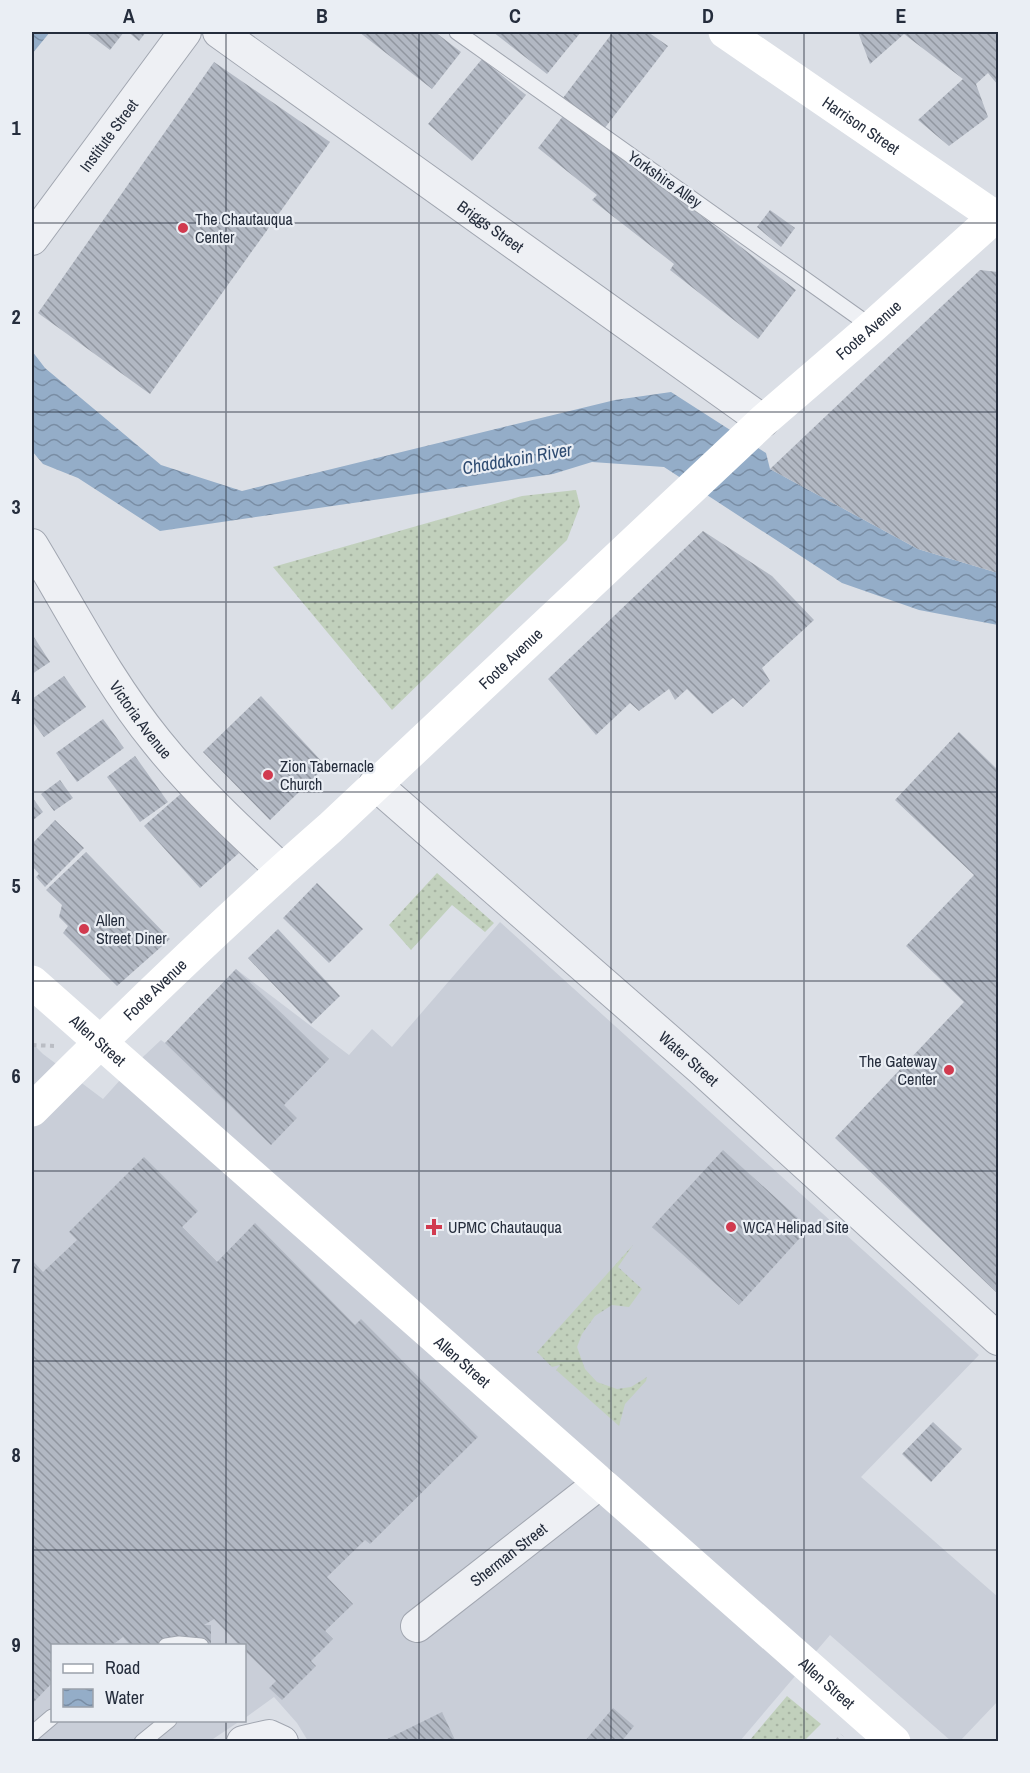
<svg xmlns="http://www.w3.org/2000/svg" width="1030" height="1773" font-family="'Archivo Narrow',sans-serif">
<defs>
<pattern id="grass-dots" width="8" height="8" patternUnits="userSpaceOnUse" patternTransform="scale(1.5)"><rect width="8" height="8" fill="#c1d0bc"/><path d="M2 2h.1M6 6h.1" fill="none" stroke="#a6b3a2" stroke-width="1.8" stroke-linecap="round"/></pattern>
<pattern id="water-waves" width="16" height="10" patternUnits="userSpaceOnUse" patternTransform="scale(1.5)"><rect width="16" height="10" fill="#94adc8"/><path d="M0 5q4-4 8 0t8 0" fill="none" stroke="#798da4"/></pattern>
<pattern id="building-back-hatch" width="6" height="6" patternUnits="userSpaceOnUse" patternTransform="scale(1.5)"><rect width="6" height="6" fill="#b2b8c3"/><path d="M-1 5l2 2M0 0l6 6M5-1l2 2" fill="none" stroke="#9196a0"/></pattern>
</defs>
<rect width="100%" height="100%" fill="#dbdfe6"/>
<polygon fill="#c9ced8" points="500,922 979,1355 861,1477 998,1597 998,1701 960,1741 951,1741 830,1635 740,1741 308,1741 297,1723 274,1697 245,1718 244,1646 52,1646 52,1720 240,1721 210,1741 32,1741 32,1043 43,1054 103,1099 130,1069 161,1040 165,1043 236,969 349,1055 372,1029 392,1047"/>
<g fill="url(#grass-dots)">
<polygon points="576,490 580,506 567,540 392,710 273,567 522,496"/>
<polygon points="437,873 494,923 485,932 452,905 411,950 389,925"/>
<polygon points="633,1245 618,1267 642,1289 629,1307 612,1305 595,1316 582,1334 577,1347 585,1369 597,1382 617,1389 631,1387 647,1377 646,1381 625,1404 619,1426 556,1370 560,1365 552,1367 537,1352"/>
<polygon points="787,1696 821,1724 804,1741 749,1741"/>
</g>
<g fill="url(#water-waves)">
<polygon points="32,32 50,32 32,54"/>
<polygon points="32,351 45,368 161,465 242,491 615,400 671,392 766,453 770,469 918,549 998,573 998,625 919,610 842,583 664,467 592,462 553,474 160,531 78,478 43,464 32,451"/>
</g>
<g fill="url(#building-back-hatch)">
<polygon points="86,32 124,32 110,50"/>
<polygon points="128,32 146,32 139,41"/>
<polygon points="359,32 435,32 461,52 432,89"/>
<polygon points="493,32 581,32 547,74"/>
<polygon points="613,32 648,32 668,46 604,129 563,98"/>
<polygon points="858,32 998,32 998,85 988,73 976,84 988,117 949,146 918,120 963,79 904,34 870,64"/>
<polygon points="482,59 526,95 472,161 428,124"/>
<polygon points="214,62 330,142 150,394 38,313"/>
<polygon points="567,111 796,290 758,339 670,270 674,264 592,200 597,195 538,148"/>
<polygon points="770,210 795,228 781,247 757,227"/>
<polygon points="980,270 998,272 998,573 918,549 770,469"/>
<polygon points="703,531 772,576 814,620 762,668 770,681 743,707 733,698 712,714 687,689 675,700 669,689 639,711 630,703 596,735 548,679"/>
<polygon points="32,634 50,662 32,674"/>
<polygon points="64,676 86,707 44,737 32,721 32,699"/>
<polygon points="261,696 326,766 270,820 203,752"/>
<polygon points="103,719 124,748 77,782 56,753"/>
<polygon points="959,732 998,770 998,1294 835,1138 964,1002 906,946 974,875 895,800"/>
<polygon points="135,756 168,802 140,822 107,777"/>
<polygon points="60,780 73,798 54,811 41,794"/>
<polygon points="184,791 239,853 200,888 144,826"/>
<polygon points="32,797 43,812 32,821"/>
<polygon points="55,820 84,848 45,887 36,877 39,874 32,866 32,844"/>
<polygon points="86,852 170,939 117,986 63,933 68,926 59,917 62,905 46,890"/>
<polygon points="317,883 363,929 329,963 283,918"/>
<polygon points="278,929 340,996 311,1024 248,958"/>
<polygon points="236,969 329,1059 284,1105 297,1118 271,1145 165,1043"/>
<polygon points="723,1150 809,1228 739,1305 652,1227"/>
<polygon points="144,1157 198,1211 182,1227 217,1262 255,1223 355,1325 361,1319 478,1437 370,1544 365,1540 327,1577 353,1604 325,1631 333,1639 311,1661 316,1666 282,1700 269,1688 276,1681 244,1650 244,1646 240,1646 214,1619 204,1625 211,1625 211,1646 131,1646 123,1637 111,1646 52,1646 52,1683 32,1704 32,1260 43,1272 77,1240 69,1232"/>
<polygon points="933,1422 962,1449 931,1482 902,1454"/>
<polygon points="613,1708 634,1726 621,1742 584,1742"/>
<polygon points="442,1712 456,1742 381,1742"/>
</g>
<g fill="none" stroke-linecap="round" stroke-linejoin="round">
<g stroke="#a1a6b0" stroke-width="17">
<g id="lane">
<polyline points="457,32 872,327"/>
<polyline points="166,1646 179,1644 201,1646"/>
<polyline points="32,1734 52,1717"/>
<polyline points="142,1742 169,1720"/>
</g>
</g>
<g stroke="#a1a6b0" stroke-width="34">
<g id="street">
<path id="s1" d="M 219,32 L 763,421"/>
<path id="s2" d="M 32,239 L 185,32"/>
<path id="s3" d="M 32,545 C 72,611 108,682 157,742 C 194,788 239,830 282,870"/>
<path id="s4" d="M 375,784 L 700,1068 L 998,1339"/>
<path id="s5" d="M 417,1626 L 600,1483"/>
<polyline points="243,1742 269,1736 282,1742"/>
</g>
</g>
<g stroke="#babdc4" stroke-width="4" stroke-dasharray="4.5 4.5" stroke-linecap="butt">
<polyline points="32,1045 54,1046"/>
<polyline points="836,1742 842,1735"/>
</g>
<use href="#lane" stroke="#eef0f4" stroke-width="15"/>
<use href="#street" stroke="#eef0f4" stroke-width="32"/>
<g stroke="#fff" stroke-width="33">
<path id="s6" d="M 725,32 L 998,219"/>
<path id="s7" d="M 32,982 L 894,1742"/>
<path id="s8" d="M 32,1110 C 129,1013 227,918 330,828 L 763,421 L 872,327 L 998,214"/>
</g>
</g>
<path fill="none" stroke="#252d3c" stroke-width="1.5" stroke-opacity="0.55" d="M 226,32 L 226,1646M 419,32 L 419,1742M 611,32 L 611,1742M 804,32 L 804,1742M 32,223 L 998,223M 32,412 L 998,412M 32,602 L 998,602M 32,792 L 998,792M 32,981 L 998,981M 32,1171 L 998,1171M 32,1361 L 998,1361M 32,1550 L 998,1550M 226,1720 L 226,1742"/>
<g fill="#d13a4f" stroke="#eaeef4" stroke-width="2">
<circle cx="183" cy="228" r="6"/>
<circle cx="268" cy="775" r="6"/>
<circle cx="84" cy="929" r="6"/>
<circle cx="949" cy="1070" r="6"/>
<path d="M431 1218h6v6h6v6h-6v6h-6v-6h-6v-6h6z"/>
<circle cx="731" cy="1227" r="6"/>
</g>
<g text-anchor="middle" stroke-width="4.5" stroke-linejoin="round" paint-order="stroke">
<g font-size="16" fill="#252d3c" stroke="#eaeef4">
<text dy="6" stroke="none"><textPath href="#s6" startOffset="165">Harrison Street</textPath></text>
<text dy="6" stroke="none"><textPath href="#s2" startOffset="129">Institute Street</textPath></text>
<text transform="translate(665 179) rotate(35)" y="6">Yorkshire Alley</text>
<text dy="6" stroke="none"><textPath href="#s1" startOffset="334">Briggs Street</textPath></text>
<text dy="6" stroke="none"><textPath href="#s8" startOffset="1144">Foote Avenue</textPath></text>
<text dy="6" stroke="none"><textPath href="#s8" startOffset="658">Foote Avenue</textPath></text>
<text dy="6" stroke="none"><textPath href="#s3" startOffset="206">Victoria Avenue</textPath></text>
<text dy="6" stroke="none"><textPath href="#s8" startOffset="172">Foote Avenue</textPath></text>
<text dy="6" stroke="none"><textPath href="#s7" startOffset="88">Allen Street</textPath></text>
<text dy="6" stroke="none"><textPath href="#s4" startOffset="417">Water Street</textPath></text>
<text dy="6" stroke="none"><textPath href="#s7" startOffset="574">Allen Street</textPath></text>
<text dy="6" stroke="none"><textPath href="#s5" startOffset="116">Sherman Street</textPath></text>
<text dy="6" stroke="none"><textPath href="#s7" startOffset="1060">Allen Street</textPath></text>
</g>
<g font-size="16" fill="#252d3c" stroke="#eaeef4" text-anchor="start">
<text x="195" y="225">The Chautauqua<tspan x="195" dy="18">Center</tspan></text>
<text x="280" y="772">Zion Tabernacle<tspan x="280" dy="18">Church</tspan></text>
<text x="96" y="926">Allen<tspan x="96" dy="18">Street Diner</tspan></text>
<text x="937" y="1067" text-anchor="end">The Gateway<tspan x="937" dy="18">Center</tspan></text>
<text x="448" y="1233">UPMC Chautauqua</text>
<text x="743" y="1233">WCA Helipad Site</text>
</g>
<g font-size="18" font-style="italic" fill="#2e4b71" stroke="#eaeef4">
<text transform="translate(517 459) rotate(-10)" y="6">Chadakoin River</text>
</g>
</g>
<rect width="1030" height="1773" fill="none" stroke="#eaeef4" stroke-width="66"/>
<rect x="51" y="1644" width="195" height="78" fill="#eaeef4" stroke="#9ba1aa" stroke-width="1.5"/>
<rect x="63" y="1664" width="30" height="9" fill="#ffffff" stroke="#9ba1aa" stroke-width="1.5"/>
<text x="105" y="1674" font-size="18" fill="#252d3c">Road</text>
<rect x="63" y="1689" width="30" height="18" fill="url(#water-waves)" stroke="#9ba1aa" stroke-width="1.5"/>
<text x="105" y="1704" font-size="18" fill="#252d3c">Water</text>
<rect x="33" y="33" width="964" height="1707" fill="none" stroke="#252d3c" stroke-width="2"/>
<g font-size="20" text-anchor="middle" font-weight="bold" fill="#252d3c">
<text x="129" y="23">A</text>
<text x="322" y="23">B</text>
<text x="515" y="23">C</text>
<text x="708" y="23">D</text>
<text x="901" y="23">E</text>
<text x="16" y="135">1</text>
<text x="16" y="324">2</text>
<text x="16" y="514">3</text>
<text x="16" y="704">4</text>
<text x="16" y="893">5</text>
<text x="16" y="1083">6</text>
<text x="16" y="1273">7</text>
<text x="16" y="1462">8</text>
<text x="16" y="1652">9</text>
</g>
</svg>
